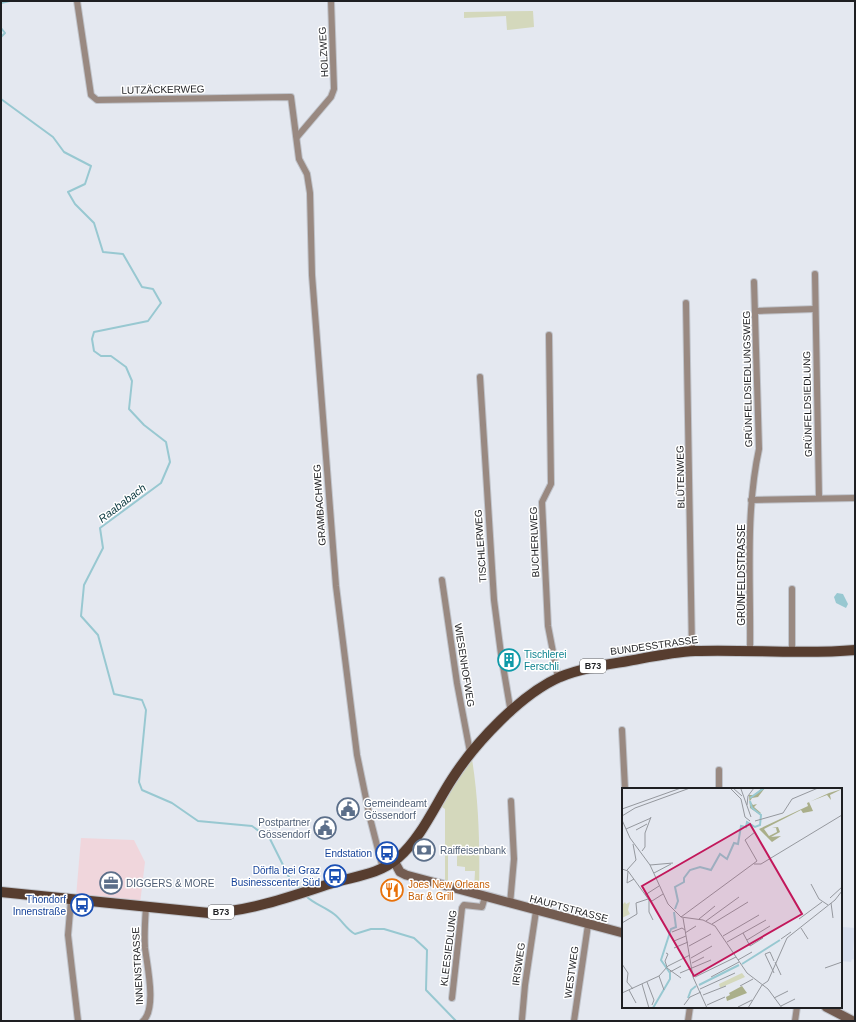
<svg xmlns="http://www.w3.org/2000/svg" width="856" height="1022" font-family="Arial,sans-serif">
<rect width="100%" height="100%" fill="#e4e8f0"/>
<polygon fill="#f0d6dc" points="81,838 134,840 145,862 140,904 76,897"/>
<polygon fill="#d7deed" points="843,927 855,928 853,950 855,951 855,960 852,959 851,962 841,961"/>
<g fill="#d4d8bc">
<polygon points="533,11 534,27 507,30 506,16 464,18 464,12"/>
<path d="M 472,759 C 479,803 480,847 479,892 L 474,891 L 475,871 L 465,871 L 465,867 L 457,866 L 457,851 L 448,851 L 448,883 L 445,882 L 445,809 L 442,807 L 461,772 Z"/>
</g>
<polygon fill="#98c8d1" points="837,593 843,594 848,604 846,608 836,603 834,597"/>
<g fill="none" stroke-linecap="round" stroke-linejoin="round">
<g stroke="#98c8d1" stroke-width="2">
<polyline points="1,3 10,1"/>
<polyline points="1,28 5,33 1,37"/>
<polyline points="1,99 53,137 64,152 91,166 85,184 68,192 75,204 94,223 103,252 123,254 142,287 153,289 161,303 148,321 94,332 92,339 94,351 101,356 111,356 126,367 132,381 129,409 144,425 166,442 170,462 161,483 100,528 103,548 84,585 81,616 98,635 114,694 142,700 146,710 139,782 142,790 172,803 198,821 252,826 270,839 290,879 301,890"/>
<path d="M 306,896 C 314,904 325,907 334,914 C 342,920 346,929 355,934 L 371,929 L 384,929 L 414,938 L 427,950 L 426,990 L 456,1021"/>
</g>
<g stroke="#c0c4cb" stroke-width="8">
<g id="street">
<polyline points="77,1 91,95 97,100 291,97 299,159 307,174 310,193 312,275 336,586 357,755 370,818 383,869"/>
<polyline points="297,137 331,97 334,89 331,1"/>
<polyline points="815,274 819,498"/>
<polyline points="686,303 692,651"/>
<polyline points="756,311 815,309"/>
<polyline points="549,335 551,484 542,502 548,626 558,678"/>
<polyline points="480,377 494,600 501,654 511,713"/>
<polyline points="751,500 855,498"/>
<polyline points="442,580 457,683 470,752"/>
<path d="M 750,650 C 751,583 745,514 759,449 L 754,282"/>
<polyline points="792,653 792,589"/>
<polyline points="622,730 625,789"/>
<polyline points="719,770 719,789"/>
<polyline points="71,900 68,935 78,1021"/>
<polyline points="510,904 514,859 511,801"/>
<polyline points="452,998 462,908 464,905 482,907 485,897"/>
<polyline points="522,1019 525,985 536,911"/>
<path d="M 143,1021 C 157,1009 147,965 145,948 C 144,934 145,921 146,907"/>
<polyline points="574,1021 588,925"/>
<polyline points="688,1021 690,1007"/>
<polyline points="795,1021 797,1007"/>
</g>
</g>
<g stroke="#c0c4cb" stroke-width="11">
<g id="secondary">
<polyline points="394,861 400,872 406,875 623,933"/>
<polyline points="826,1007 853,1021"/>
</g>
</g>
<g stroke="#c0c4cb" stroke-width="12">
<path id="primary" d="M 1,892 L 209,913 C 250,911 290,897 329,884 C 353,876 377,876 398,858 C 422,837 435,805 452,779 C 475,743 521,694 560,677 C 582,668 605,665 628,661 C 650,657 673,652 695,651 C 748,649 801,655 855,650"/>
</g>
<use href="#street" stroke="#998981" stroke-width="6"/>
<use href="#secondary" stroke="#735c51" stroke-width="9"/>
<use href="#primary" stroke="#573d2f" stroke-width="10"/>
</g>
<defs>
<g id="building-ring" transform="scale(1.15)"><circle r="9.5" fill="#fff" stroke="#0f9aa8" stroke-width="1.5"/><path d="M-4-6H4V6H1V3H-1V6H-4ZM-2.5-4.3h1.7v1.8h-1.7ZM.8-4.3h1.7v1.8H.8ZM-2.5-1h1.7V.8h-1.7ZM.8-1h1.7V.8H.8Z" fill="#0f9aa8"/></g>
<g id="civic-ring" transform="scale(1.15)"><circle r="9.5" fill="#fff" stroke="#5c6f8a" stroke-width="1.5"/><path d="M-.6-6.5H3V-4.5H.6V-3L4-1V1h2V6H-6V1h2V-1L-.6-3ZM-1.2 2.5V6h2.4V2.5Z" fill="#5c6f8a"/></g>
<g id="bank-ring" transform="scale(1.15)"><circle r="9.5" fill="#fff" stroke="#5c6f8a" stroke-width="1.5"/><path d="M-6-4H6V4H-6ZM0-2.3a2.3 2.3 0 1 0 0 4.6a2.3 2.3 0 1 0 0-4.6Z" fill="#5c6f8a"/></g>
<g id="bus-ring" transform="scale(1.15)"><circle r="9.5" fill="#fff" stroke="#1a4fb4" stroke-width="1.5"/><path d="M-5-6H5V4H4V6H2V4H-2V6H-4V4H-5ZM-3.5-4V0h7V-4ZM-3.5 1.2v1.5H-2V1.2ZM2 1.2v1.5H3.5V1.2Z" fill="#1a4fb4"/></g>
<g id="office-ring" transform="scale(1.15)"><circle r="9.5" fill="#fff" stroke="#5c6f8a" stroke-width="1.5"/><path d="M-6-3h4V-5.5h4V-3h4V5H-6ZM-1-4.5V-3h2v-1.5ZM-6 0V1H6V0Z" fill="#5c6f8a"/></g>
<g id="restaurant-ring" transform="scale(1.15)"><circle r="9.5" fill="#fff" stroke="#e8710a" stroke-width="1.5"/><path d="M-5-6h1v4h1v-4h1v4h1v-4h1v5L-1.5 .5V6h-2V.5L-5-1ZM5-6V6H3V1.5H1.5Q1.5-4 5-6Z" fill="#e8710a"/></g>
</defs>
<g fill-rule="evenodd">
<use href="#building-ring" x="509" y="660"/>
<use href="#civic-ring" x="348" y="809"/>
<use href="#civic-ring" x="325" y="828"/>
<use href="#bank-ring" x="424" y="850"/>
<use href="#bus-ring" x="387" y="853"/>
<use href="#bus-ring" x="335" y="876"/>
<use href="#office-ring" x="111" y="883"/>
<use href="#restaurant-ring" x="392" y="890"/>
<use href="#bus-ring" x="82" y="905"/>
</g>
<g text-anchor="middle" stroke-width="3" stroke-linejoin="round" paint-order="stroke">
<g fill="#fff" stroke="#626264" stroke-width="1">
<rect x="580" y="659" width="26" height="14" rx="3"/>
<rect x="208" y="905" width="26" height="14" rx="3"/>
</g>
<g font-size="9" font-weight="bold" fill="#1e1f22">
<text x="593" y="669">B73</text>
<text x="221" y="915">B73</text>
</g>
<g font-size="10" fill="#1e1f22" stroke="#fff">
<text transform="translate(323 52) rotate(-93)" y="4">HOLZWEG</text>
<text transform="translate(163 89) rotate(-1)" y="4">LUTZÄCKERWEG</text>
<text transform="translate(747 379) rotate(-91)" y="4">GRÜNFELDSIEDLUNGSWEG</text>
<text transform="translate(807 404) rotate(-91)" y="4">GRÜNFELDSIEDLUNG</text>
<text transform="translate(680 477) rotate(-91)" y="4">BLÜTENWEG</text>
<text transform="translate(319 505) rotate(-94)" y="4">GRAMBACHWEG</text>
<text transform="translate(534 542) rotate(-92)" y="4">BUCHERLWEG</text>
<text transform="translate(480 546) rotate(-94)" y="4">TISCHLERWEG</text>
<text transform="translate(741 575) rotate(-90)" y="4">GRÜNFELDSTRASSE</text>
<text transform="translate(654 645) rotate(-8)" y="4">BUNDESSTRASSE</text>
<text transform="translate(465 665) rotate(81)" y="4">WIESENHOFWEG</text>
<text transform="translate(569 908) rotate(15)" y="4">HAUPTSTRASSE</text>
<text transform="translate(448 948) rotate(-83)" y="4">KLEESIEDLUNG</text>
<text transform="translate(518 964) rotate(-82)" y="4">IRISWEG</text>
<text transform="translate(137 966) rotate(-93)" y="4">INNENSTRASSE</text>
<text transform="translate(571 972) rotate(-82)" y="4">WESTWEG</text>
</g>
<g font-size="10" fill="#0d838f" stroke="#fff" text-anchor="start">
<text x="524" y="658">Tischlerei<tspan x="524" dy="12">Ferschli</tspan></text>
</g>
<g font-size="10" fill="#4e5e75" stroke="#fff" text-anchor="start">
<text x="364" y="807">Gemeindeamt<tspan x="364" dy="12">Gössendorf</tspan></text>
<text x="310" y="826" text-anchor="end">Postpartner<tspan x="310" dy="12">Gössendorf</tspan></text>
<text x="440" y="854">Raiffeisenbank</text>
<text x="126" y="887">DIGGERS &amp; MORE</text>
</g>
<g font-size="10" fill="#164399" stroke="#fff" text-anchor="end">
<text x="372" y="857">Endstation</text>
<text x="320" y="874">Dörfla bei Graz<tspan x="320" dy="12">Businesscenter Süd</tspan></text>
<text x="66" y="903">Thondorf<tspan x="66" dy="12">Innenstraße</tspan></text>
</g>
<g font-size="10" fill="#c56008" stroke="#fff" text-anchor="start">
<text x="408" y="888">Joes New Orleans<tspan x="408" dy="12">Bar &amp; Grill</tspan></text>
</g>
<g font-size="11" font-style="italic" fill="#08363d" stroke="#fff">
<text transform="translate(122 503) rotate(-37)" y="4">Raababach</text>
</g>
</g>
<g transform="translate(622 788)">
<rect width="220" height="220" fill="#e4e8f0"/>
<path d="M 3,114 L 4,116 L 8,114 L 6,122 L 8,126 L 0,130 L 0,117 ZM 120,185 L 123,189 L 98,200 L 97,196 Z" fill="#d4d8bc"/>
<path d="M 140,0 L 143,0 L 136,9 L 130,10 L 128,13 L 131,17 L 135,16 L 132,19 L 139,25 L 137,26 L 128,20 L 127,7 L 132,7 ZM 220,1 L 208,7 L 209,12 L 205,7 L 187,14 L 191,23 L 181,25 L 179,22 L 142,41 L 147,48 L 155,44 L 154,40 L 150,40 L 156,39 L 158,44 L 149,49 L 159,48 L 150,54 L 137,41 L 186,18 L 185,15 L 207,5 ZM 120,198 L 125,205 L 105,213 L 104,209 L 108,207 L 107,205 Z" fill="#aaaf8a"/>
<path fill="none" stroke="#98c8d1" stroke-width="2" d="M 128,10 L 142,0M 53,121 L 56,113 L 53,99 L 62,94 L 62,90 L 68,82 L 78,79 L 89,82 L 98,66 L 105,71 L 112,55 L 116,56 L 119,38 L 124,39 L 125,34 L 133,39 L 138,37 L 139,27 L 130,20 L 128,13M 120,176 L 158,152M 77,197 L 117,177M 66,210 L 69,202 L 74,198M 31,220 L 48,191 L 48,185 L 39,172 L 49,141 L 54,139 L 52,124"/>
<path fill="none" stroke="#95989e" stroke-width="1" d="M 108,0 L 119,11 L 123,29 L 128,33M 111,0 L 120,8M 119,1 L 129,29M 125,17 L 126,8 L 132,0M 0,21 L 59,0M 0,28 L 13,20 L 68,0M 0,32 L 8,50 L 28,77 L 46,116 L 59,129 L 81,132 L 93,138 L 125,185 L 146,201 L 160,220M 133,33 L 161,25 L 170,11 L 196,0M 4,41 L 29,30M 14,42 L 25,36M 20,63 L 23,59 L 23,45 L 29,29M 132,76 L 139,76 L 220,27M 28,77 L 51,75M 0,81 L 6,83 L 27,112 L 30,113 L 41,106M 5,82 L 14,72 L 11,56M 6,83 L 5,95 L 12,91M 32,85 L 49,76M 189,96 L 197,111 L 206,117M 23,107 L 37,98M 208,110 L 220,99M 27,112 L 27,124 L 31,132M 209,115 L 211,130M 59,129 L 135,73 L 123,52 L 133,44M 61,130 L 71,189 L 85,220M 77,131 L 93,118M 177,131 L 200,114M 84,133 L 117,109M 0,135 L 15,126 L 14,115 L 26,111M 90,136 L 126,114M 179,140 L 186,151M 50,144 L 60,140 L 63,142M 63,145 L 74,138M 121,145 L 128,158 L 141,150M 101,148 L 137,127M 159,151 L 169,144M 125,152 L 148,138M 52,153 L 64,148M 105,154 L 144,132M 67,158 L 89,146M 52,160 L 66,154M 44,165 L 46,166 L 43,173 L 45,179M 69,170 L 90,158M 116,172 L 130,164M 153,174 L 159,187M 70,175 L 82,169M 0,176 L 6,185 L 5,194 L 11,201M 45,180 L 59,190M 203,180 L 220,174M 48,184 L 59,178M 58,185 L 89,172M 152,185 L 143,166 L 148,164 L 152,173M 37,188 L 42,202M 73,189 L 114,169M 89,189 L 117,174M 25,194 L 32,212 L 30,217M 20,196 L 27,220M 118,198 L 131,191M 78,201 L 113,185M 7,202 L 14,215M 0,205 L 37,188 L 46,178 L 68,167M 81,207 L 104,198M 152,210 L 166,203M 62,217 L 68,209 L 79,204M 85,217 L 103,209M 159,218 L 173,211M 116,219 L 130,212M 126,220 L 140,197 L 146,193 L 165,150 L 213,112 L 220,103"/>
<path fill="#c2185b" fill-opacity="0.15" stroke="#c2185b" stroke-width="2" d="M 128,36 L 180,126 L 72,188 L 20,98 Z"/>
<rect width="220" height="220" fill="none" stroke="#1e1f22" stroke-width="2"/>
</g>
<rect width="856" height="1022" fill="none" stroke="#1e1f22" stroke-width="4"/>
</svg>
